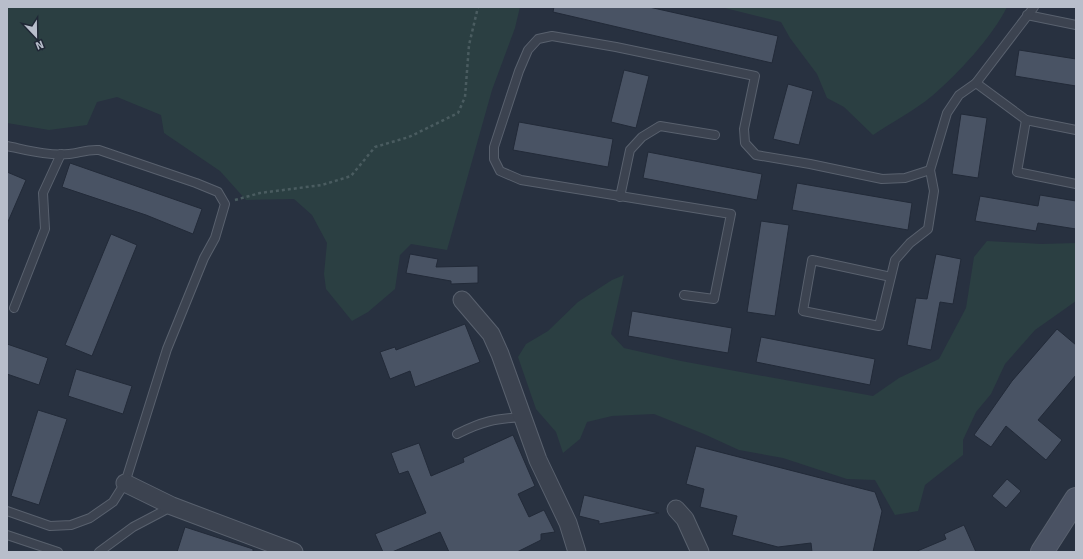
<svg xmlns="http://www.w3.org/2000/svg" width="1083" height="559" font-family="Signika,sans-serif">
<rect width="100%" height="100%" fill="#283140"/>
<g fill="#2b3f42">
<polygon points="7,7 520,7 515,28 492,90 447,250 411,244 400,255 395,289 368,312 352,321 326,289 324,274 327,243 312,215 294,199 246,200 220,171 164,133 161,115 117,97 97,102 87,125 49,130 7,123"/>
<path d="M 721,7 L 1007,7 C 993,36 956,76 932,96 C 914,111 892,122 873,135 L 844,107 L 827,98 L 817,74 L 790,38 L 781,22 Z"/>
<polygon points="987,241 1041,244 1076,243 1076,301 1035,330 1005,364 991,394 976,412 963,440 963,455 925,485 918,511 895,515 875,480 847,479 783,458 739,450 704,434 654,414 612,416 587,422 580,439 563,453 556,432 536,409 518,357 526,344 548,331 578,302 612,280 624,275 611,334 624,348 681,361 873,396 899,378 939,359 966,308 974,257"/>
</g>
<g fill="#495364" stroke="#222a38">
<polygon points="554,7 649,7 778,36 772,63 553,12"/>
<polygon points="1019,50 1076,59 1076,86 1015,76"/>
<polygon points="624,70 649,76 636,128 611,122"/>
<polygon points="788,84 813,91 799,145 773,139"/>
<polygon points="961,114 987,118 978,178 952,174"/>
<polygon points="519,122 613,139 608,167 513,150"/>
<polygon points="648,152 762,174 757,200 643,178"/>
<polygon points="70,163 202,209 193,234 146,215 62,187"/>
<polygon points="7,172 26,180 7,224"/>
<polygon points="797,183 912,203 908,230 792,210"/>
<polygon points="1040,195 1076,201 1076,229 1038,223 1036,231 975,221 980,196 1038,206"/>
<polygon points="761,221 789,225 775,316 747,312"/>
<polygon points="111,234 137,245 92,356 65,345"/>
<polygon points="410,254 438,259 436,267 478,266 478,283 451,284 451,281 406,273"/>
<polygon points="936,254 961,259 953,304 940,302 931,350 907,345 916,298 927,299"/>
<polygon points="632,311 732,328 728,353 628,336"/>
<polygon points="465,324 480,362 415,387 410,371 390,379 380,352 395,347 396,350"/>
<polygon points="1057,329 1076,345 1076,375 1038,420 1062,440 1046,460 1006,426 991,447 974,435 1012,381"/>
<polygon points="761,337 875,359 870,385 756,362"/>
<polygon points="7,344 48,358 39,385 7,374"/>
<polygon points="76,369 132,386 123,414 68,396"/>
<polygon points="38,410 67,419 39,505 11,496"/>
<polygon points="513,435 535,486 518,494 529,517 544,510 555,532 541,534 541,540 517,552 449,552 440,532 392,552 383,552 375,534 426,513 408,471 399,474 391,453 419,443 431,476 464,462 463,458"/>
<polygon points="696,446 875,492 882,511 873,552 812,552 811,543 778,547 732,535 737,516 700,507 704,489 686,484"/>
<polygon points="1007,479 1021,491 1006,508 992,496"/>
<polygon points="584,495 659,513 599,524 599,521 579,516"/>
<polygon points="964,525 976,552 915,552 946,539 944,534"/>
<polygon points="185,527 253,549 253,552 177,552"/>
</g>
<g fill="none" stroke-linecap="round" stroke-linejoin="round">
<g stroke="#59616e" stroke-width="10">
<g id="service">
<polyline points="1027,15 1076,25"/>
<polyline points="976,83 1026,120 1076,130"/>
<polyline points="1026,120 1017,172 1076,184"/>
<path d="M 7,146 C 27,150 48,156 69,154 C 79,153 88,149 99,150 L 196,183 L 218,192 L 225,204 L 215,238 L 204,258 L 167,349 L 125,483 L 113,502 L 90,518 L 71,525 L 50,526 L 7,511"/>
<polyline points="620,197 630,150 642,137 660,126 715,135"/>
<polyline points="891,277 812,260 803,311 879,326 895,260 910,243 928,229 934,191 930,170 947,113 959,95 976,83 1034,7"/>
<polyline points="684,295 714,299 731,214 521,180 500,171 494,159 494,147 519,71 528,50 538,39 552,36 616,47 755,76 744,129 745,143 756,155 810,164 882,179 905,178 930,170"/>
<polyline points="14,308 45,229 43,193 61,154"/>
<path d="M 457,434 C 483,421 494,419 523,417"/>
<polyline points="7,535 58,552"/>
<polyline points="99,552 133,527 171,507"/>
</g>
</g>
<g stroke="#59616e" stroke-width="19">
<g id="minor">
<polyline points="462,300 491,334 500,354 538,460 568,523 577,552"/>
<polyline points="125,483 172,506 294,552"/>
<polyline points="676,509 685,519 700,552"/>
</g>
</g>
<g stroke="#59616e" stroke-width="24">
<polyline id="secondary" points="1042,552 1076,499"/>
</g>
<polyline stroke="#4a5c60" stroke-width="2.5" stroke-dasharray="3 3" stroke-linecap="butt" points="235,200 260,193 322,185 351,176 375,147 409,137 458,113 465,97 469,45 478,7"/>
<use href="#service" stroke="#3c4350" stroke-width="8"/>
<use href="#minor" stroke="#3c4350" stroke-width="17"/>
<use href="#secondary" stroke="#4a5263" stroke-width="22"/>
</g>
<rect width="1083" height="559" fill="none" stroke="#b8becb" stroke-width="16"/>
<g transform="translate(36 36) rotate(158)" stroke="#202836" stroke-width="3" paint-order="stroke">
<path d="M0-3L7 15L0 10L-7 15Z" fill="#b8becb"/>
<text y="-6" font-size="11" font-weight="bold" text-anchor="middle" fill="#b8becb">N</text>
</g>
</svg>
